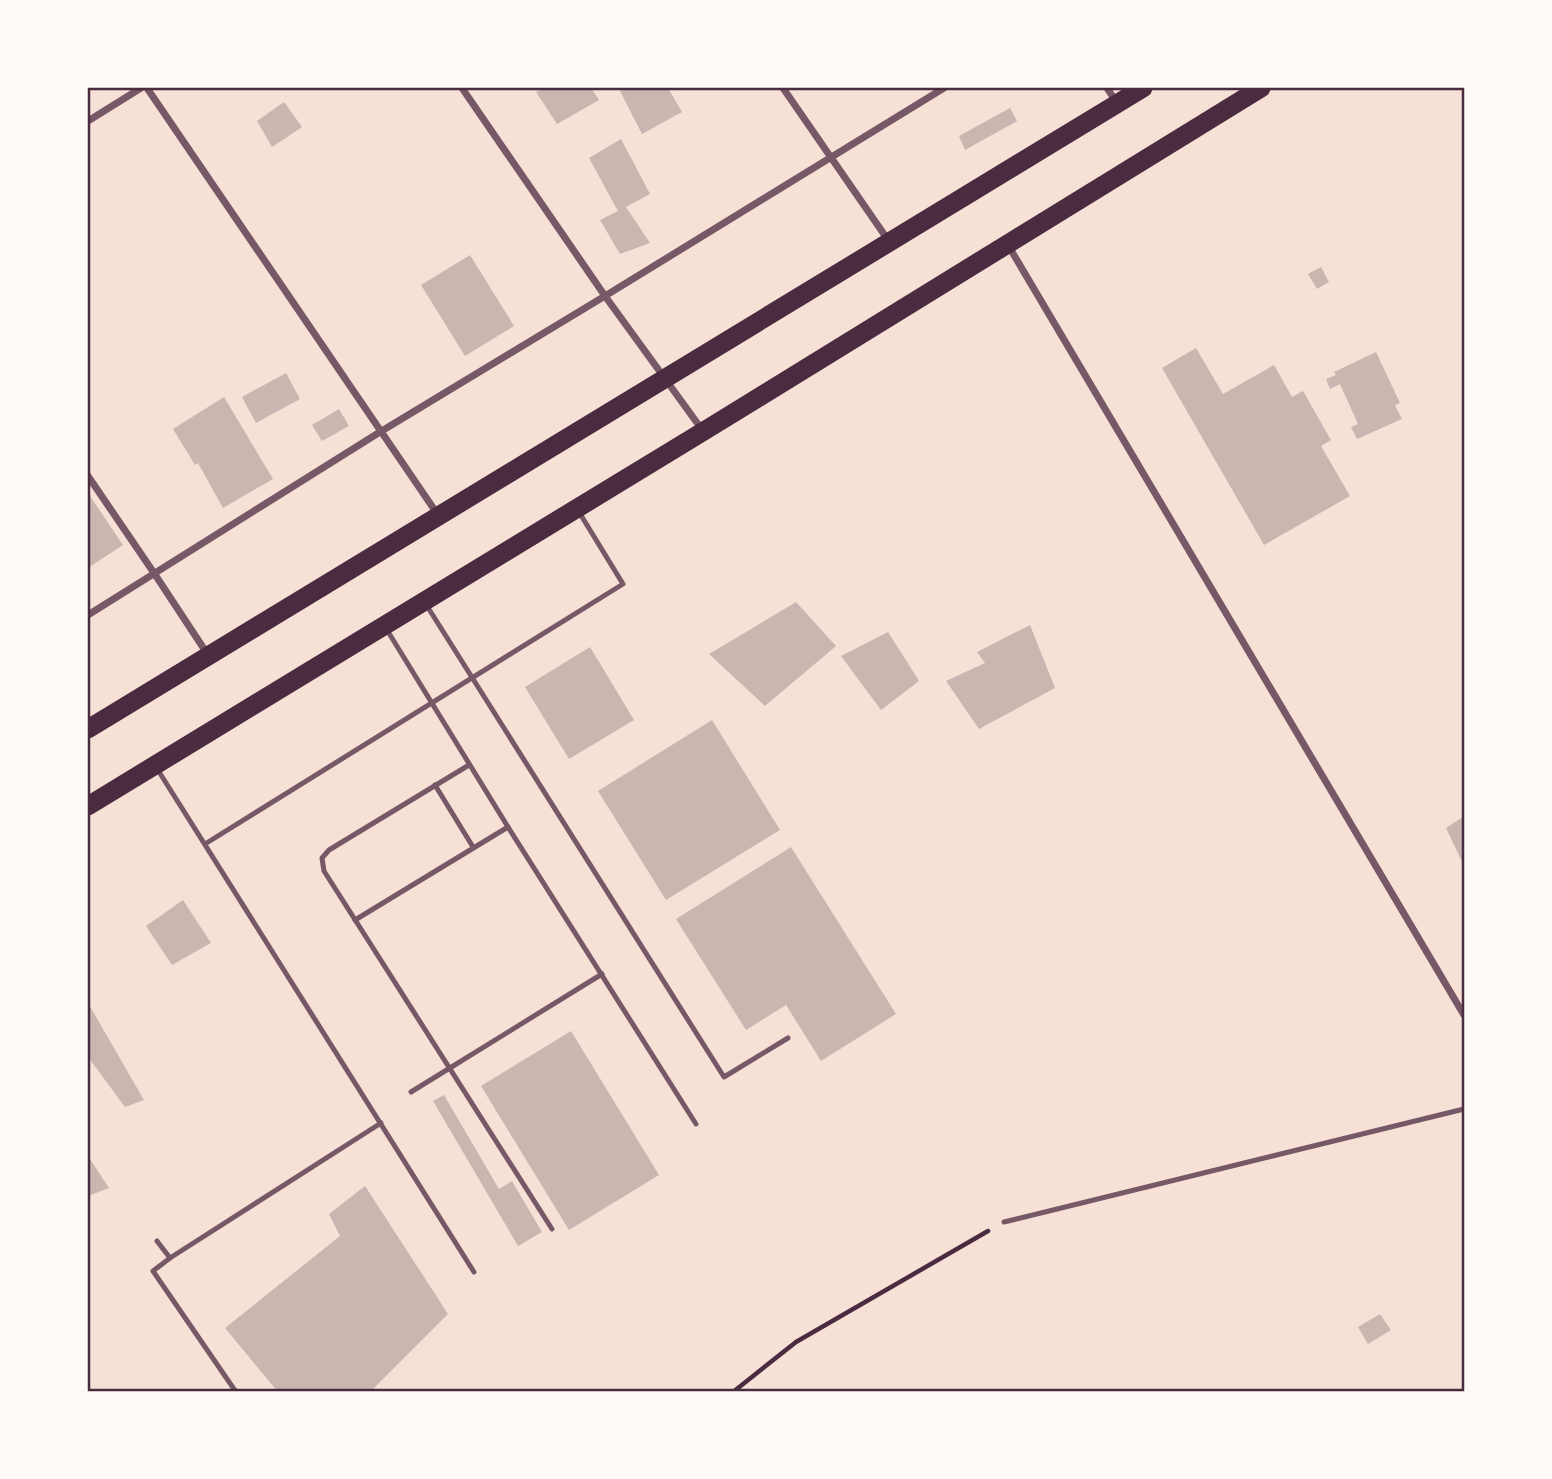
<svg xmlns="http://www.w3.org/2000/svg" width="1552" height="1479" font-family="'Nunito Sans',sans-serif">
<rect width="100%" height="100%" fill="#f7e1d7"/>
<g fill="#ccb4b1">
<polygon points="544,88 591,88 599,100 557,124 536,92"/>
<polygon points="627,88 668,88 682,112 642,134 620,91"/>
<polygon points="284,102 302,127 272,147 257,121"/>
<polygon points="1010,108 1017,121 965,150 959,136"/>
<polygon points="621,139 650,194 626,207 650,243 620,254 600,220 618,211 589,158"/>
<polygon points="470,255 514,326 465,356 421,285"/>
<polygon points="1321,267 1329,282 1317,289 1308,274"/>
<polygon points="1196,348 1223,394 1274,365 1292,397 1303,391 1331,440 1321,446 1350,496 1264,545 1162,368"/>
<polygon points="1376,352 1400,403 1395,405 1402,419 1357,439 1351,427 1358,424 1340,384 1330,389 1326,379 1336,375 1334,372"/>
<polygon points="286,373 300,399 256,423 242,397"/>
<polygon points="224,397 273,479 223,508 198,463 195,465 173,429"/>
<polygon points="339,409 349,426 322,441 312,425"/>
<polygon points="88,493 123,545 88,568"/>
<polygon points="796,602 836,646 765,706 709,654"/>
<polygon points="1030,625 1055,688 979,729 946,681 985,663 977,652"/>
<polygon points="888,632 919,681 881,710 841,656"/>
<polygon points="590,647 634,720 569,759 525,687"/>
<polygon points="712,720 780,830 666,900 598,791"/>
<polygon points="1464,816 1464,866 1446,828"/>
<polygon points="791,847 896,1014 821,1061 786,1005 746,1030 676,919"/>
<polygon points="183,900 211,943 172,965 146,926"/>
<polygon points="88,1003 144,1100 125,1107 88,1057"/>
<polygon points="571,1031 659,1175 569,1230 481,1086"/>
<polygon points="444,1095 499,1189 512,1181 542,1232 518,1246 433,1101"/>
<polygon points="88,1156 109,1188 88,1196"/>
<polygon points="365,1186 448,1314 370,1392 278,1392 225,1328 340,1236 329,1214"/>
<polygon points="1380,1314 1391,1330 1368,1344 1358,1327"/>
</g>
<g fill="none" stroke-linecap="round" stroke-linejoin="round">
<polyline stroke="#4a2c40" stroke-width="4.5" points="733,1392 796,1342 988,1231"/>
<g stroke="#755966" stroke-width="5">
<polyline points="427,606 724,1077 788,1038"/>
<polyline points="387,630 508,827 696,1124"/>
<polyline points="469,765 329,850 322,858 324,871 552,1229"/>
<polyline points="156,767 474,1272"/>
<polyline points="435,785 473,847"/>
<polyline points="205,844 623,584 579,512"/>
<polyline points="355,920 508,827"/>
<polyline points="411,1092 602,974"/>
<polyline points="1004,1222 1464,1109"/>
<polyline points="157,1241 170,1258 381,1123"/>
<polyline points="170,1258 153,1271 236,1392"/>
</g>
<g stroke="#755966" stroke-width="7">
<polyline points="147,88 438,515"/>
<polyline points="462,88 605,296 703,431"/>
<polyline points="783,88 888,240"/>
<polyline points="1107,88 1117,103"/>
<polyline points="88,121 141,88"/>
<polyline points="1008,245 1464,1015"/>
<polyline points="88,476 154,573 208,655"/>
<polyline points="88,615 380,432 605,296 944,88"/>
</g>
<g stroke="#4a2c40" stroke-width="19">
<polyline points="88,729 1143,88"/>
<polyline points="88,806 704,431 1261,88"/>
</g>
</g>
<rect width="1552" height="1479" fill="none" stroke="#fffaf5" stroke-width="178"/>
<rect x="89" y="89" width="1374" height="1301" fill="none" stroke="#4a2c40" stroke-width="2.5"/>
</svg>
